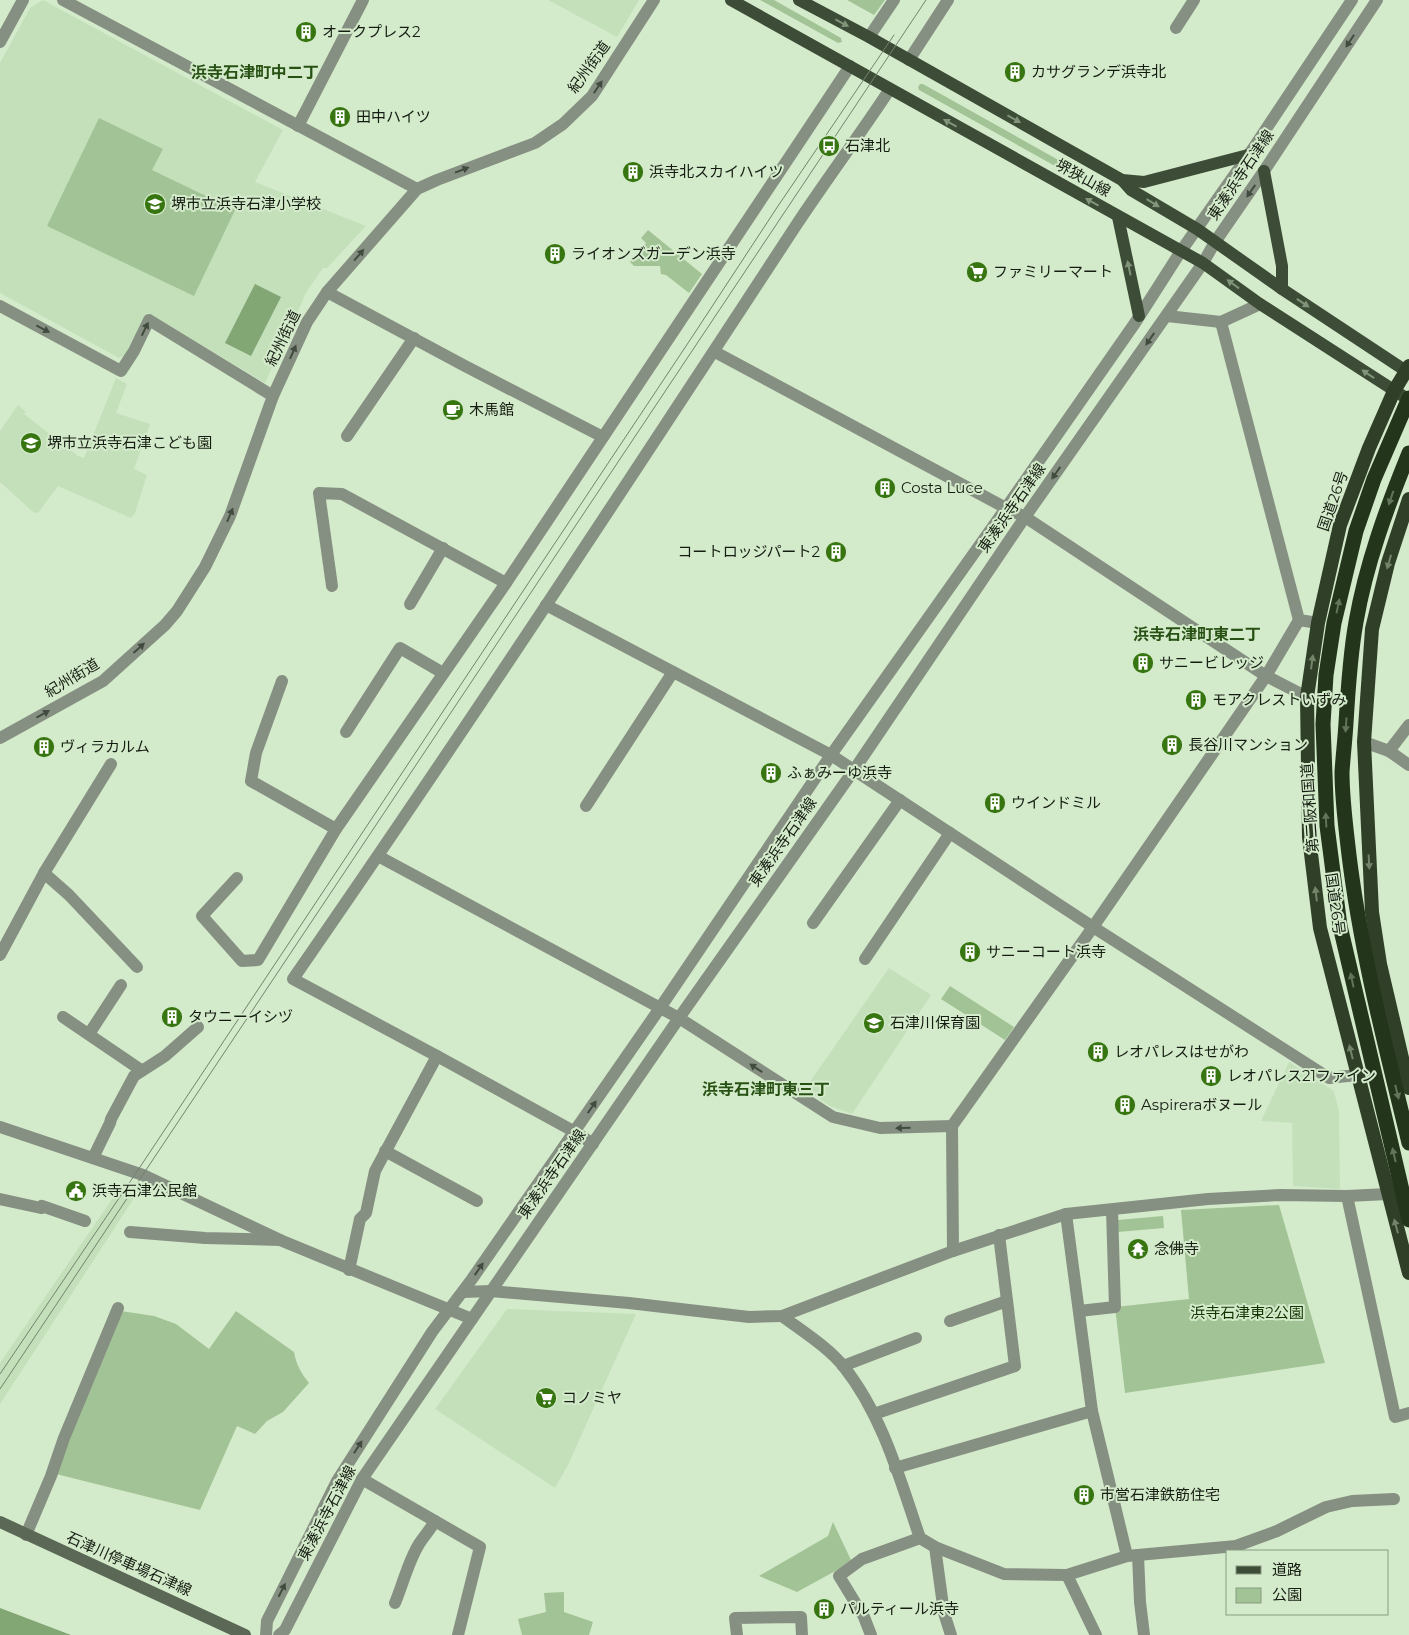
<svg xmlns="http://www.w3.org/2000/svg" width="1409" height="1635" font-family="Montserrat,'Noto Sans JP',sans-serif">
<rect width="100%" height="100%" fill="#d4ebcb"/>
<g fill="#c4e0bb">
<polygon points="43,0 283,130 255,182 366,226 327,268 323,268 307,291 265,383 148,313 127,354 119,358 0,293 0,63 30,8"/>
<polygon points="548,0 639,0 617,37"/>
<polygon points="116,378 127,384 116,413 150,424 134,469 147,475 135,513 131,518 58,486 38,513 33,512 0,482 0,431 18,405 26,412 24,414 78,456 84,458"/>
<polygon points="889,968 931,995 852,1114 830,1106 805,1089"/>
<polygon points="1289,1062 1334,1091 1339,1111 1340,1189 1293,1186 1292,1123 1261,1121"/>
<polygon points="123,1183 140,1189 0,1404 0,1363"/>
<polygon points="507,1309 636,1314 568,1465 555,1488 435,1409"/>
</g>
<g fill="#a2c395">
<polygon points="760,0 774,0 841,38 842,42 838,43"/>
<polygon points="847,0 885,0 874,15"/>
<polygon points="920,84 923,84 1110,189 1107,195 919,90 918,87"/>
<polygon points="99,118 163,149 152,170 235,210 194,296 47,226"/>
<polygon points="648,230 702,274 689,293 666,275 661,274 660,266 634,266 630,262 646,243 641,238"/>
<polygon points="950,986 1014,1027 1005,1040 941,999"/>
<polygon points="1279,1205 1325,1363 1125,1393 1115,1307 1189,1299 1181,1210"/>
<polygon points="1163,1216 1164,1228 1118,1232 1117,1220"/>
<path d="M 121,1311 L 154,1316 L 176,1324 L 209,1349 L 236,1311 L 294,1352 C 296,1364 301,1373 309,1383 L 283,1412 L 267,1421 L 255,1434 L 237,1426 L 200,1510 L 56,1474 L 90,1384 Z"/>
<polygon points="833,1522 851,1560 839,1569 797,1592 759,1576 828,1536"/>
<polygon points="564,1592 564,1612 593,1622 589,1635 522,1635 518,1619 546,1612 544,1593"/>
</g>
<g fill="#82a674">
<polygon points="255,284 281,297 251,356 225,343"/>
<polygon points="0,1608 71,1635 0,1635"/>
</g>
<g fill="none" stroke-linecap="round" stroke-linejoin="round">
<g stroke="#869082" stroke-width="12">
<polyline points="63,0 417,189"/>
<polyline points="1176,28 1194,0"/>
<polyline points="869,37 894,0"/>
<polyline points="0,42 23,0"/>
<polyline points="909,60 948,0"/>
<polyline points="298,126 363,0"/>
<polyline points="327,292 465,366 603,437"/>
<polyline points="0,306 121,371 134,351 149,320 273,396"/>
<polyline points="1167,316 1221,322 1260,304"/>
<polyline points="1221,322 1299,620 1318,623"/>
<polyline points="715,352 1006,508 1025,517 1266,676 1307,697"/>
<polyline points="347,436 414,338"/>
<polyline points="332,586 319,493 342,494 506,583 850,66"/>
<polyline points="410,604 443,548"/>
<polyline points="546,605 831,755 1093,927 1329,1078 1357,1075"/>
<polyline points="282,681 256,753 251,781 336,829"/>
<polyline points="346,732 400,648 443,673"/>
<polyline points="0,738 103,681 165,625 177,611 205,567 230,516 273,396 307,322 327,292 417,189 437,180 535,143 563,124 592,96 654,0"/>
<polyline points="1364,742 1389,751 1409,725"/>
<polyline points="1389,751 1409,765"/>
<polyline points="586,806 673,672"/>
<polyline points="378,856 679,1018 833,1117 880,1128 952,1126"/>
<polyline points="44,873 69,895 137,967"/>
<polyline points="237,878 202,916 242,961 258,960 336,829 506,583"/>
<polyline points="813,923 900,800"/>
<polyline points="0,955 44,873 111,764"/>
<polyline points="865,959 950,833"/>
<polyline points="63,1017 141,1070"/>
<polyline points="89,1034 121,985"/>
<path d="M 593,1144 L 575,1132 L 437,1056 L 293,979 C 465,731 630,479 795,227 C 826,180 859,136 890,89"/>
<polyline points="385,1151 477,1201"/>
<polyline points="93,1158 110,1123 111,1119 134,1076 165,1056 198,1027"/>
<polyline points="1347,1196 1395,1417 1409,1413"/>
<polyline points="0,1199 41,1208 42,1206 85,1221"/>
<polyline points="1066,1214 1092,1411 1127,1556"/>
<polyline points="130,1232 205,1238 280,1240"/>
<polyline points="953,1251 952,1126 1093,927 1266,676 1299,620"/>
<polyline points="349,1270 360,1219 366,1213 375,1171 437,1056"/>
<polyline points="463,1292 491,1291 629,1303 749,1317 782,1316 953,1251 1066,1214 1208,1199 1281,1195 1347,1196 1388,1194 1397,1195"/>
<polyline points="1079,1311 1115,1307 1112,1210"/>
<path d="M 782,1316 C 802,1331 828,1347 844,1367 C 883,1416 900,1480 920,1538 L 935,1547 L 1004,1574 L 1067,1575 L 1127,1556 L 1236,1546 L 1277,1531 L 1326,1507 L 1352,1501 L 1394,1499"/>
<polyline points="950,1321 1007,1301"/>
<polyline points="843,1366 916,1338"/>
<polyline points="874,1414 1015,1366 999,1235"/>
<polyline points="895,1468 1092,1411"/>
<polyline points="362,1479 480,1547 458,1635"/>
<polyline points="26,1535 51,1476 64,1438 118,1308"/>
<polyline points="935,1547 944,1613 951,1635"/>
<polyline points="1138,1555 1140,1602 1144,1635"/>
<polyline points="1067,1575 1096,1635"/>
<path d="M 395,1603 C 403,1584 408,1562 419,1544 C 424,1536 430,1530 435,1521"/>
<polyline points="737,1635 735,1618 801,1617 802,1635"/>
<polyline points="871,1635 864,1617 839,1576 862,1559 920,1538"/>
</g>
<g stroke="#869082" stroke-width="12">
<polyline points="0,1127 143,1175 280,1240 472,1319"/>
<polyline points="266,1635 267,1621 337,1481 432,1332 472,1279 660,1008 831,755 1006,508 1135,323 1181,251 1252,150 1352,0"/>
<polyline points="279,1635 285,1630 362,1479 679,1018 854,770 1025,517 1203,263 1215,242 1264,171 1377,0"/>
</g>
<polyline stroke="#5a6855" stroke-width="12" points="0,1522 245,1635"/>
<g stroke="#3c4c36" stroke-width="12">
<polyline points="731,0 1203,263 1260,304 1409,400"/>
<polyline points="799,0 869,37 1122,180 1131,190 1197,229 1282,289 1409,373"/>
<polyline points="1264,171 1282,266 1282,289"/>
<polyline points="1122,180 1144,182 1248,155"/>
<polyline points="1118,217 1139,316"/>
</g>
<g stroke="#304028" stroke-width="14">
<polyline points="1409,366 1394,391 1369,448 1340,525 1318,623 1307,697 1309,837 1320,928 1409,1273"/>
<polyline points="1409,499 1388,563 1372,629 1364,742 1372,912 1380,964 1409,1088"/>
</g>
<path stroke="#23351b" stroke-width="15" d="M 1409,453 C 1387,507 1366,564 1356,622 C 1350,655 1348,689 1346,723 C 1345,740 1343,756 1342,772 C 1342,800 1346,828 1349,855 C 1361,953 1386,1048 1409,1143"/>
<g stroke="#72816c" stroke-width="1">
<polyline points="0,1374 136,1173 694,334 778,206 894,35"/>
<polyline points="0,1389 926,0"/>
</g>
<polyline stroke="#23351b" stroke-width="15" points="1409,398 1374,479 1356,531 1334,623 1326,675 1323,724 1327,826 1340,926 1409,1220"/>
</g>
<defs><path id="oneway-solid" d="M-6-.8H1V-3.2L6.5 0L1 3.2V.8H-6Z" transform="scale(1.25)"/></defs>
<g fill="#809479">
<use href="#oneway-solid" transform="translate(842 23) rotate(28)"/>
<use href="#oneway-solid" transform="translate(1014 119) rotate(29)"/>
<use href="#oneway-solid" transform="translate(950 123) rotate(-151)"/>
<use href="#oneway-solid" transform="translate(1092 202) rotate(-151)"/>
<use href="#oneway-solid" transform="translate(1153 203) rotate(31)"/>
<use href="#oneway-solid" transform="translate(1129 268) rotate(-102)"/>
<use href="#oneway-solid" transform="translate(1233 284) rotate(-144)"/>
<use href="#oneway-solid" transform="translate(1303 303) rotate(34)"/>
<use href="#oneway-solid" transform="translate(1368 374) rotate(-146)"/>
</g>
<g fill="#424b3f">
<use href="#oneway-solid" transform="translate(1350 41) rotate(123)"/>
<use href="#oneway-solid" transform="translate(598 87) rotate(-56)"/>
<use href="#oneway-solid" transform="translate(462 170) rotate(-21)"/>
<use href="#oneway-solid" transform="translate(1251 191) rotate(125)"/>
<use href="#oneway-solid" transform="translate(359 255) rotate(-49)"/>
<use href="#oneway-solid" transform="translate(43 329) rotate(28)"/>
<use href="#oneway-solid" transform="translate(145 329) rotate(-64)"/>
<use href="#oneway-solid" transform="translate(1150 339) rotate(125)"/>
<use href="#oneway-solid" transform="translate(293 352) rotate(-66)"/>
<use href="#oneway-solid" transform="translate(1056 473) rotate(125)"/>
<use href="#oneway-solid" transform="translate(230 515) rotate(-67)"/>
<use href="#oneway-solid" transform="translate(139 648) rotate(-42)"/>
<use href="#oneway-solid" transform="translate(43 714) rotate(-29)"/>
<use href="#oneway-solid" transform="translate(756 1068) rotate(-147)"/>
<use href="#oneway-solid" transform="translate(592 1107) rotate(-55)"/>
<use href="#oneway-solid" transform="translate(903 1128) rotate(178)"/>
<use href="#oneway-solid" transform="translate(479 1269) rotate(-55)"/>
<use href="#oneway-solid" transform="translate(358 1447) rotate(-57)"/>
<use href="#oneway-solid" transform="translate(282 1590) rotate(-63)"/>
</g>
<g fill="#617559">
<use href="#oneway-solid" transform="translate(1391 498) rotate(109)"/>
<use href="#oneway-solid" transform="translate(1338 606) rotate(-78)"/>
<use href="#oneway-solid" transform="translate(1346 725) rotate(94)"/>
<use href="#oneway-solid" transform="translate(1326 820) rotate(-93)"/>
<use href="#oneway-solid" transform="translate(1352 980) rotate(-102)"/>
<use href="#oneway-solid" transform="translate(1397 1092) rotate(76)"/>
<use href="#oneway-solid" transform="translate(1394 1155) rotate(-103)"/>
</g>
<g fill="#728469">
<use href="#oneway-solid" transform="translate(1389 562) rotate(106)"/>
<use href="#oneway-solid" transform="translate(1312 662) rotate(-82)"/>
<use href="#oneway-solid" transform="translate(1369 862) rotate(87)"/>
<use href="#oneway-solid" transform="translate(1316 894) rotate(-97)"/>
<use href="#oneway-solid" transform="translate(1351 1052) rotate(-104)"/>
<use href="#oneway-solid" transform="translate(1396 1226) rotate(-105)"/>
</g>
<defs>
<g id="building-disc" transform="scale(1.125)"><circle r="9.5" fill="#36750f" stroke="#d4ebcb"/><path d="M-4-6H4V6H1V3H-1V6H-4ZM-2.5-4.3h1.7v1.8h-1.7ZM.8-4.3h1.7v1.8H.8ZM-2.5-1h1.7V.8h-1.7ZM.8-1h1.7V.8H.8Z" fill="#fff"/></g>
<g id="bus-disc" transform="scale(1.125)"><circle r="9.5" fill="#36750f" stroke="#d4ebcb"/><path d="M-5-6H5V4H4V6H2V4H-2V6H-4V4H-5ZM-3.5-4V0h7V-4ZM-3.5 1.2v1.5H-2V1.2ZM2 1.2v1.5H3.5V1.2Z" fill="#fff"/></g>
<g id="school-disc" transform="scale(1.125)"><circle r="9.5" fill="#36750f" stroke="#d4ebcb"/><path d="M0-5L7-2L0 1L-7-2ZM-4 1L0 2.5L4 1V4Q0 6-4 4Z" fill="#fff"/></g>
<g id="supermarket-disc" transform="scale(1.125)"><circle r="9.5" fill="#36750f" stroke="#d4ebcb"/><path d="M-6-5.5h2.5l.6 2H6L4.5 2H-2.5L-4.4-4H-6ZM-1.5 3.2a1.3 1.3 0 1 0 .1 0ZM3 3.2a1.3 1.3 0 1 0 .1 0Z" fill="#fff"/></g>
<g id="cafe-disc" transform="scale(1.125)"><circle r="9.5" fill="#36750f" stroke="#d4ebcb"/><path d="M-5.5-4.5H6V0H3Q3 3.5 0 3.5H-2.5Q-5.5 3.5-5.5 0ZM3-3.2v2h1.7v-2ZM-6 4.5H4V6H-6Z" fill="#fff"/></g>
<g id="civic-disc" transform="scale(1.125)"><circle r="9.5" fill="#36750f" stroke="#d4ebcb"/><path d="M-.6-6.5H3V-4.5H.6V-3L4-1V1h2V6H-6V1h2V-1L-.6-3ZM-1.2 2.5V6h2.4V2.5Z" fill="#fff"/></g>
<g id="temple-disc" transform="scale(1.125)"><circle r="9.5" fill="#36750f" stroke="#d4ebcb"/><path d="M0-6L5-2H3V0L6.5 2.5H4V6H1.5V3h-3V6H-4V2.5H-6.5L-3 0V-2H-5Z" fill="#fff"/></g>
</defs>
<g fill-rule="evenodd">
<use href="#building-disc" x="306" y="32"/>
<use href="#building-disc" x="1015" y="72"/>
<use href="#building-disc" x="340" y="117"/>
<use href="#bus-disc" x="829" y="146"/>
<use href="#building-disc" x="633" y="172"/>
<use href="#school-disc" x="155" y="204"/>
<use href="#building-disc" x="555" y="254"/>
<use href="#supermarket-disc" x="977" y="272"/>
<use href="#cafe-disc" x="453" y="410"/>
<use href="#school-disc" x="31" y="443"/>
<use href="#building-disc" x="885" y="488"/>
<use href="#building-disc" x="836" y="552"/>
<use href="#building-disc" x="1143" y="663"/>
<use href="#building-disc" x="1196" y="700"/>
<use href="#building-disc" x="1172" y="745"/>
<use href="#building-disc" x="44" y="747"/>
<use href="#building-disc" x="771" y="773"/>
<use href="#building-disc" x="995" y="803"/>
<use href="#building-disc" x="970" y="952"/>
<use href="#building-disc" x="172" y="1017"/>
<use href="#school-disc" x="874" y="1023"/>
<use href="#building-disc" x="1098" y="1052"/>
<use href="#building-disc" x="1211" y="1076"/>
<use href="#building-disc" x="1125" y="1105"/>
<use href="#civic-disc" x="76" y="1191"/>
<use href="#temple-disc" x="1138" y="1249"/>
<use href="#supermarket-disc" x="546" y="1398"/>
<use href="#building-disc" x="1084" y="1495"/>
<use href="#building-disc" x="824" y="1609"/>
</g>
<g text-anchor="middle" stroke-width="4" stroke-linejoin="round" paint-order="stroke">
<g font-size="15" fill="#151d12" stroke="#d4ebcb" text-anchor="start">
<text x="322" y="37">オークプレス2</text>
<text x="1031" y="77">カサグランデ浜寺北</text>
<text x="356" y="122">田中ハイツ</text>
<text x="845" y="151">石津北</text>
<text x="649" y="177">浜寺北スカイハイツ</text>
<text x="171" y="209">堺市立浜寺石津小学校</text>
<text x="571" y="259">ライオンズガーデン浜寺</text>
<text x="993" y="277">ファミリーマート</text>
<text x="469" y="415">木馬館</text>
<text x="47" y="448">堺市立浜寺石津こども園</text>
<text x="901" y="493">Costa Luce</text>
<text x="820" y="557" text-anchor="end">コートロッジパート2</text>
<text x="1159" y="668">サニービレッジ</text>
<text x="1212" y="705">モアクレストいずみ</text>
<text x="1188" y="750">長谷川マンション</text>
<text x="60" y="752">ヴィラカルム</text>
<text x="787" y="778">ふぁみーゆ浜寺</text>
<text x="1011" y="808">ウインドミル</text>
<text x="986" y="957">サニーコート浜寺</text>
<text x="188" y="1022">タウニーイシヅ</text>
<text x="890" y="1028">石津川保育園</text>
<text x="1114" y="1057">レオパレスはせがわ</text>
<text x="1227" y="1081">レオパレス21ファイン</text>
<text x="1141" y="1110">Aspireraボヌール</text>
<text x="92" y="1196">浜寺石津公民館</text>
<text x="1154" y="1254">念佛寺</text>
<text x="562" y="1403">コノミヤ</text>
<text x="1100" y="1500">市営石津鉄筋住宅</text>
<text x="840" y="1614">パルティール浜寺</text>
</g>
<g font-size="15" fill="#151d12" stroke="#d4ebcb">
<text transform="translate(589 67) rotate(-54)" y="5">紀州街道</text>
<text transform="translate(1241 175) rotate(-56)" y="5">東湊浜寺石津線</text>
<text transform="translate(1083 178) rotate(29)" y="5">堺狭山線</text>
<text transform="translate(283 338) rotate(-64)" y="5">紀州街道</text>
<text transform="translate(1333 501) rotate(-71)" y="5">国道26号</text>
<text transform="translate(1012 508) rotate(-55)" y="5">東湊浜寺石津線</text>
<text transform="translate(72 678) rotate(-31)" y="5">紀州街道</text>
<text transform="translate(1310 808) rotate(-94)" y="5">第二阪和国道</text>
<text transform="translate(783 842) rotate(-55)" y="5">東湊浜寺石津線</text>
<text transform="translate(1335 904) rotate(82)" y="5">国道26号</text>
<text transform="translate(552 1174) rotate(-55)" y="5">東湊浜寺石津線</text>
<text transform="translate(327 1513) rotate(-62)" y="5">東湊浜寺石津線</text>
<text transform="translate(129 1564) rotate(24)" y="5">石津川停車場石津線</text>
</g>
<g font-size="15" fill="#103300" stroke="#d4ebcb">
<text x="1247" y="1318">浜寺石津東2公園</text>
</g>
<g font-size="16" font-weight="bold" fill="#285114" stroke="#d4ebcb">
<text x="255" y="78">浜寺石津町中二丁</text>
<text x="1197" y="640">浜寺石津町東二丁</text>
<text x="766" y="1095">浜寺石津町東三丁</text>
</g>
</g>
<rect x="1226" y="1550" width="162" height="65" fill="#d4ebcb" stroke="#889981"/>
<rect x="1236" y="1566" width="25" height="8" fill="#3c4c36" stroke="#889981"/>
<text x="1272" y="1575" font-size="15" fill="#151d12">道路</text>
<rect x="1236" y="1588" width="25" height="15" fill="#a2c395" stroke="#889981"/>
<text x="1272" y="1600" font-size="15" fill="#151d12">公園</text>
</svg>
